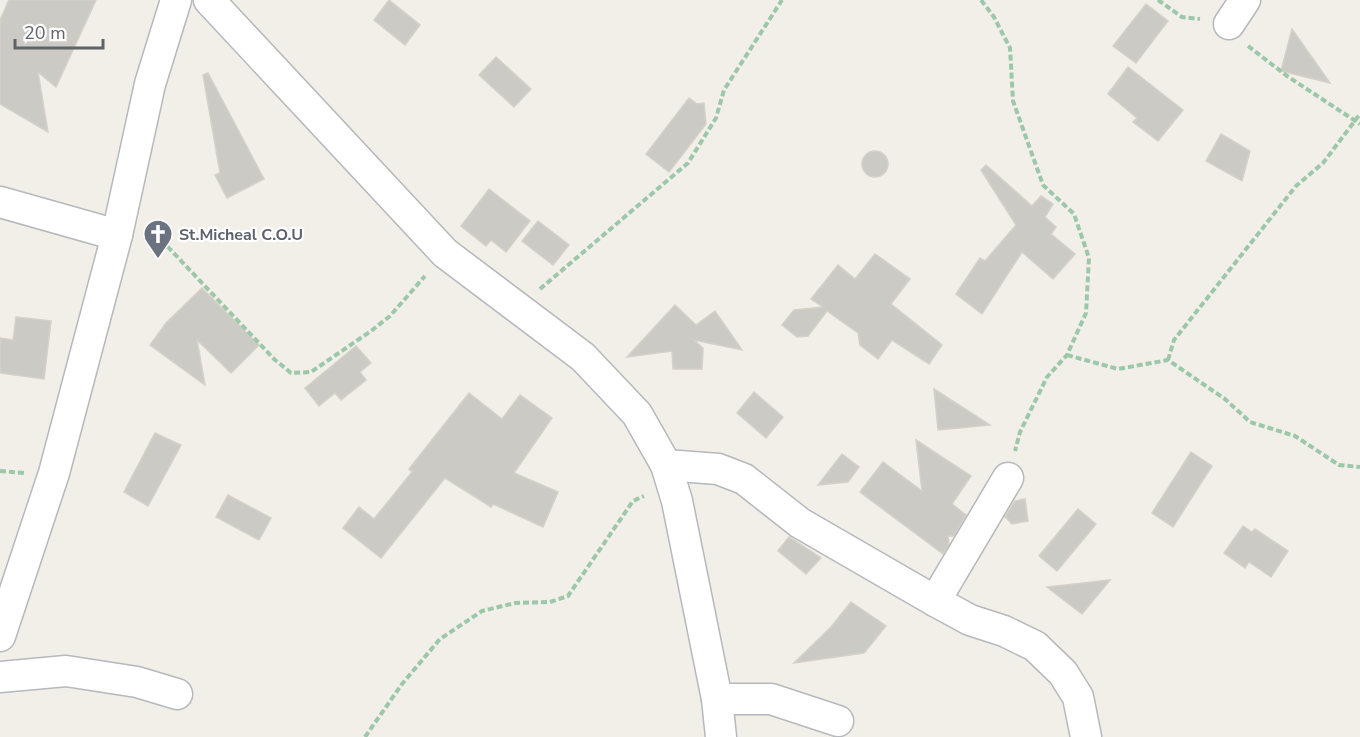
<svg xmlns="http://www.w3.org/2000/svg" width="1360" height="737" font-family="'Nunito Sans',sans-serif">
<rect width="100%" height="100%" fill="#f1efe8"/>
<g fill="#cccac5" stroke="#d6d1c6" stroke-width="1.5">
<polygon points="9,0 96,0 56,87 38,72 48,132 0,104 0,20"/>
<polygon points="389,0 420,25 405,45 374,20"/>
<polygon points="1146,4 1168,21 1136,63 1113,46"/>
<polygon points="1292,29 1330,83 1281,71"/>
<polygon points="496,57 531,89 514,107 479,75"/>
<polygon points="1128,67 1183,110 1158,141 1133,122 1137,118 1108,94"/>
<polygon points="208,73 264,179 227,198 215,175 220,173 203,75"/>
<polygon points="689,98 697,104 704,103 706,124 669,172 646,154"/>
<polygon points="1221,134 1250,151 1242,181 1206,161"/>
<circle cx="875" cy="164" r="13"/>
<polygon points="986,165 1032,206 1041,196 1053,204 1045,217 1056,227 1051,234 1075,254 1053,279 1022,252 982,314 956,294 980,258 985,261 1016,225 981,170"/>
<polygon points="489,189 530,221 506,252 491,240 486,246 461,226"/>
<polygon points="538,221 569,245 553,265 522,241"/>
<polygon points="875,254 910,279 891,304 942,345 929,364 892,340 878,359 860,345 858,333 827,311 808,336 797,337 782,325 794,310 823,307 811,299 838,265 855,279"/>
<polygon points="202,288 259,345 231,373 197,340 205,385 150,345 166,323"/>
<polygon points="675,305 696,325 715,311 742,350 694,340 703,348 702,369 673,369 672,351 627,357"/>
<polygon points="16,317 51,321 44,379 0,373 0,338 13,340"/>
<polygon points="356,346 371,363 360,372 366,380 341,400 335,393 319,406 305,388"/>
<polygon points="934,389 990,425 938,430"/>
<polygon points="754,392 783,417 766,438 737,413"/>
<polygon points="469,393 502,419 520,395 552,418 514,473 558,492 543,527 493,504 491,507 445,478 381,558 343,528 359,507 374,519 412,472 409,469"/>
<polygon points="155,433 181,445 148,506 124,492"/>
<polygon points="916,440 971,476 952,504 966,515 954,536 948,536 949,544 943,554 860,492 883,462 922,491"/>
<polygon points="1191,452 1212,466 1173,527 1152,513"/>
<polygon points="842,454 859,467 848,482 818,485"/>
<polygon points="228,495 271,518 259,540 216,517"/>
<polygon points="1025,499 1028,521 1012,524 1005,517 1015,501"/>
<polygon points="1078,509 1096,524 1057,571 1039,556"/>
<polygon points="1243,526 1252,532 1255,529 1288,551 1271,577 1249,562 1245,568 1224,553"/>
<polygon points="789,537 821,558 806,574 778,551"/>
<polygon points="1110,580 1082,614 1047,587"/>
<polygon points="851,602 886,626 864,653 794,663 831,627"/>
</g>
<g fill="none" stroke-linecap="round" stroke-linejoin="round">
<g stroke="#b5b8bc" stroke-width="33">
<g id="minor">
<polyline points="209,0 445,253 583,357 637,414 666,465 677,501 717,699 721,737"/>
<polyline points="1229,24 1245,0"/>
<polyline points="0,202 117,235"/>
<polyline points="666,465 718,469 744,479 800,523 935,601 970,620 1004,631 1035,646 1063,673 1078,697 1086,737"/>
<polyline points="935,601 1008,478"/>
<polyline points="0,636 54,473 117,235 150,84 176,0"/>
<polyline points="0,677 66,671 137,682 177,694"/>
<polyline points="717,699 771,699 838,721"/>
</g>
</g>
<g stroke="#9cc7a9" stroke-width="4" stroke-dasharray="6 3" stroke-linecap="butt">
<polyline points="981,0 994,17 1010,48 1013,101 1043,185 1074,214 1089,258 1086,313 1067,355 1047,377 1020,432 1015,451"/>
<polyline points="1158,0 1182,17 1200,19"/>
<polyline points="1248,46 1287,76 1360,124"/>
<polyline points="149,227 274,359 291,373 311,372 371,331 390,316 425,276"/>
<polyline points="540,289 688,163 716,118 724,90 782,0"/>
<polyline points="1067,355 1118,369 1168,360 1225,399 1250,422 1295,436 1339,465 1360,467"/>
<polyline points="1168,360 1174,340 1296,186 1323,163 1360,114"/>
<polyline points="0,471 24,473"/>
<polyline points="365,737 402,684 440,639 482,611 515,603 550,602 568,596 633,501 644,496"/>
</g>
<use href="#minor" stroke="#fff" stroke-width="30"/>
</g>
<defs>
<g id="church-pin" transform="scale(1.5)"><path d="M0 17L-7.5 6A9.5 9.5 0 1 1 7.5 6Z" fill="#6b7280" stroke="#fff"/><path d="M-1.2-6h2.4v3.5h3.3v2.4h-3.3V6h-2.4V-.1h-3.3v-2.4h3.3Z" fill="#fff"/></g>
</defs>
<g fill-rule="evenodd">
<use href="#church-pin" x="158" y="234"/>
</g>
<g text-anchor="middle" stroke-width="4.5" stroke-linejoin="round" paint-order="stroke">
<g font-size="16" font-weight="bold" fill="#5b616d" stroke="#fff" text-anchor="start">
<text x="179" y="240">St.Micheal C.O.U</text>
</g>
</g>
<path d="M15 39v9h88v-9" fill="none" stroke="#5f6368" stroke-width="3"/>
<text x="24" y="39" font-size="18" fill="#5f6368" stroke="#ffffff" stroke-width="4.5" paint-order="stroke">20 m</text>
</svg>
